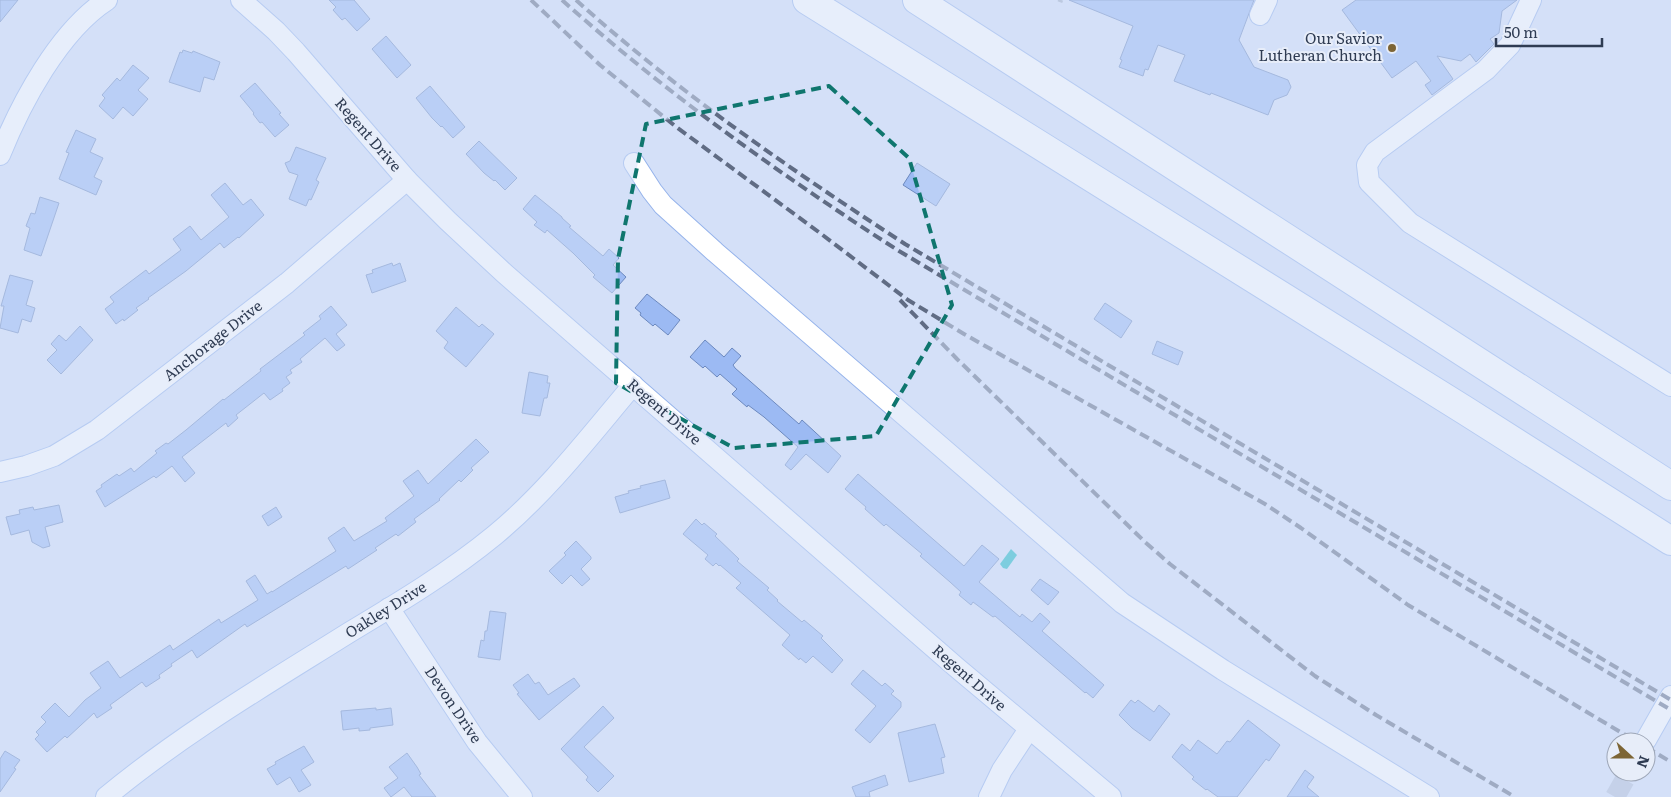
<svg xmlns="http://www.w3.org/2000/svg" width="1671" height="797" font-family="Literata,serif">
<rect width="100%" height="100%" fill="#d4e0f8"/>
<polygon fill="#16b7c2" points="1011,549 1017,555 1007,569 1003,568 1000,564"/>
<g fill="#9cbaf3" stroke="#6c89bf">
<polygon points="0,0 18,0 0,22"/>
<polygon points="329,0 354,0 370,19 357,31 345,18 342,20 333,10 336,7"/>
<polygon points="1069,0 1254,0 1239,40 1254,67 1288,80 1291,87 1287,95 1274,100 1268,115 1211,93 1210,95 1174,81 1185,55 1158,45 1148,70 1145,69 1143,76 1119,67 1122,60 1120,59 1133,26"/>
<polygon points="1356,0 1517,0 1502,11 1499,33 1490,39 1494,44 1476,62 1470,54 1461,61 1437,56 1453,79 1432,95 1425,85 1431,81 1416,61 1392,78 1342,10"/>
<polygon points="386,36 411,65 397,78 372,49"/>
<polygon points="183,50 192,53 193,51 220,62 214,80 204,77 200,92 169,82 180,52 182,53"/>
<polygon points="133,65 149,78 138,90 148,99 133,116 123,107 113,119 99,106 105,98 102,95 117,78 120,81"/>
<polygon points="255,83 281,113 279,114 289,125 275,137 262,122 260,123 253,114 254,113 240,96"/>
<polygon points="430,86 465,127 453,138 442,126 441,127 432,118 416,98"/>
<polygon points="76,130 96,139 90,152 103,158 94,177 102,181 96,195 59,179 69,153 66,152"/>
<polygon points="479,141 517,178 505,190 495,180 494,181 484,173 466,154"/>
<polygon points="296,147 326,158 316,180 319,182 311,200 309,199 306,206 289,199 298,175 289,172 285,163 290,161"/>
<polygon points="917,163 950,184 936,206 903,185"/>
<polygon points="225,183 243,205 251,199 264,215 239,238 238,237 224,248 220,243 186,271 148,298 149,299 136,308 138,310 124,321 123,319 116,324 105,309 114,302 110,297 146,270 149,274 181,250 173,239 190,226 201,240 229,217 211,195"/>
<polygon points="535,195 562,217 562,218 571,226 569,227 603,256 609,249 619,258 613,265 626,277 612,293 593,277 595,275 573,253 547,230 545,233 534,225 537,222 523,209"/>
<polygon points="40,197 59,203 41,256 24,250 30,228 26,226 31,213 35,214"/>
<polygon points="392,263 393,266 400,263 406,281 372,293 366,275 373,273 372,270"/>
<polygon points="10,275 33,281 26,305 35,308 31,322 22,319 18,333 0,328 4,306 1,306"/>
<polygon points="647,294 680,320 668,335 655,324 653,326 640,315 641,313 635,308"/>
<polygon points="1105,303 1132,321 1121,338 1094,319"/>
<polygon points="331,306 347,325 336,334 345,345 337,351 325,338 300,359 302,362 290,370 292,373 286,377 290,383 282,389 283,391 270,400 264,393 236,415 238,418 228,427 226,423 182,457 195,473 185,482 172,466 156,478 154,476 105,507 96,491 102,487 101,485 117,474 119,476 131,468 134,472 157,453 155,451 166,443 168,444 186,430 223,399 224,400 261,371 260,369 305,335 303,333 321,319 319,316"/>
<polygon points="456,307 479,327 482,324 494,334 466,367 444,348 448,342 436,331"/>
<polygon points="80,326 93,340 61,374 47,360 57,350 51,344 59,335 66,341"/>
<polygon points="705,340 724,357 732,348 741,356 733,365 735,368 799,424 802,420 841,456 828,473 806,454 791,470 785,465 798,447 764,417 748,405 747,407 732,394 737,389 720,374 717,377 705,366 703,368 690,357"/>
<polygon points="1157,341 1183,352 1178,365 1152,354"/>
<polygon points="529,372 548,376 547,383 550,383 547,398 544,398 540,416 522,413"/>
<polygon points="476,439 489,452 471,468 473,470 461,482 459,480 439,499 440,500 414,519 416,522 398,536 396,534 375,548 377,550 348,569 346,566 247,627 245,624 197,658 192,650 171,664 172,666 159,675 160,678 146,687 142,682 110,705 112,708 97,718 94,713 67,738 65,736 47,752 35,739 39,735 36,732 46,722 41,717 55,703 69,717 85,700 101,688 90,673 108,661 120,678 170,645 173,650 219,619 221,623 258,600 246,581 255,575 267,594 272,591 272,592 336,551 328,538 344,527 354,541 387,521 385,518 414,496 403,481 418,470 428,484"/>
<polygon points="858,474 964,566 982,545 999,559 979,582 1020,617 1022,614 1032,622 1040,613 1050,622 1042,631 1104,685 1093,698 1086,692 1085,693 995,616 993,617 973,602 971,605 959,595 961,592 950,582 920,556 922,554 886,524 884,526 865,509 866,507 845,489"/>
<polygon points="665,480 670,498 620,513 615,497 629,493 628,491 641,488 640,486"/>
<polygon points="59,505 63,522 45,527 50,546 43,548 32,542 29,530 11,535 6,517 20,514 19,510 33,507 34,510"/>
<polygon points="276,507 282,517 268,526 262,516"/>
<polygon points="696,519 702,525 704,523 717,534 715,536 739,559 737,561 769,588 767,590 778,600 777,601 802,622 804,620 823,636 821,638 843,660 832,673 813,656 806,663 800,658 799,660 782,645 790,635 736,588 741,583 720,565 719,566 716,563 713,566 705,559 708,555 683,534"/>
<polygon points="576,541 591,557 591,559 581,569 590,579 582,586 571,575 562,584 549,571 566,555 564,553"/>
<polygon points="1040,579 1059,592 1048,605 1031,590"/>
<polygon points="490,611 506,613 500,660 478,657 481,640 484,641 485,631 487,631"/>
<polygon points="863,670 882,686 885,683 894,691 891,694 901,702 901,707 870,743 855,730 876,706 851,684"/>
<polygon points="528,674 535,684 539,682 548,695 574,678 580,686 539,720 517,694 519,693 513,685"/>
<polygon points="1131,700 1135,703 1138,700 1154,712 1159,705 1170,714 1150,741 1132,728 1119,715"/>
<polygon points="603,706 614,718 584,747 614,776 598,792 586,780 588,777 561,749"/>
<polygon points="376,708 376,710 391,708 393,725 370,728 370,730 359,731 359,728 343,730 341,711"/>
<polygon points="1248,720 1280,745 1269,761 1266,759 1237,797 1218,797 1207,789 1206,790 1192,779 1194,777 1172,757 1182,744 1190,751 1198,740 1217,754 1227,741 1230,742"/>
<polygon points="935,724 945,757 941,758 944,773 909,782 898,733"/>
<polygon points="304,746 314,762 301,770 311,785 299,792 290,777 277,785 267,769 276,764 275,762"/>
<polygon points="5,751 20,760 14,768 16,769 0,792 0,759"/>
<polygon points="407,753 417,767 421,774 419,775 436,797 412,797 404,787 391,797 384,788 398,778 389,767"/>
<polygon points="1305,770 1314,777 1307,787 1319,797 1287,797"/>
<polygon points="885,775 888,785 869,792 870,797 856,797 852,787"/>
</g>
<g fill="none" stroke-linecap="round" stroke-linejoin="round">
<polyline stroke="#b3bfd7" stroke-width="20" stroke-dasharray="20 10" stroke-linecap="butt" points="1615,797 1629,772"/>
<g stroke="#95b3eb" stroke-width="22">
<g id="minor">
<polyline points="241,0 276,31 296,52 407,180 448,221 504,273 956,667 1111,797"/>
<polyline points="1531,0 1510,45 1486,70 1375,152 1367,165 1369,182 1410,223 1671,386"/>
<polyline points="1260,15 1267,0"/>
<path d="M 0,155 C 21,103 59,31 107,0"/>
<polyline points="634,163 652,191 663,205 715,252 1122,603 1223,670 1429,797"/>
<polyline points="0,472 26,466 54,456 97,430 287,283 407,180"/>
<polyline points="389,608 477,742 522,797"/>
<polyline points="1646,740 1671,696"/>
<path d="M 106,797 C 182,734 267,684 350,632 C 400,602 450,572 495,535 C 548,491 589,437 633,385"/>
<polyline points="989,797 1002,770 1029,729"/>
</g>
</g>
<g stroke="#95b3eb" stroke-width="30">
<g id="highway">
<polyline points="807,0 1466,411 1671,541"/>
<polyline points="917,0 1671,486"/>
</g>
</g>
<polyline stroke="#a0adc4" stroke-width="2.5" stroke-dasharray="5 2.5" stroke-linecap="butt" points="1058,0 1063,2"/>
<use href="#minor" stroke="#fff" stroke-width="20"/>
<use href="#highway" stroke="#fff" stroke-width="28"/>
<g stroke="#606c84" stroke-width="4" stroke-dasharray="10 5" stroke-linecap="butt">
<polyline points="531,0 600,65 675,126 820,233 908,300 964,334 1265,504 1301,528 1408,605 1637,742"/>
<path d="M 562,0 C 667,94 781,175 899,251 L 1671,710"/>
<path d="M 576,0 C 678,92 790,169 905,244 L 1671,700"/>
<polyline points="900,300 957,359 1145,542 1170,564 1315,676 1376,715 1515,797"/>
<polyline points="1646,747 1671,762"/>
</g>
</g>
<path d="M0 0H1671V797H0ZM 829,86 L 909,158 L 952,305 L 876,436 L 734,448 L 616,383 L 618,259 L 646,124 Z" fill="#d4e0f8" fill-opacity=".55" fill-rule="evenodd"/>
<path fill="none" stroke="#0f766e" stroke-width="4" stroke-dasharray="10 6" stroke-linejoin="round" d="M 829,86 L 909,158 L 952,305 L 876,436 L 734,448 L 616,383 L 618,259 L 646,124 Z"/>
<circle fill="#7d6535" stroke="#e7edf9" stroke-width="2" cx="1392" cy="48" r="5"/>
<g text-anchor="middle" stroke-width="4" stroke-linejoin="round" paint-order="stroke">
<g font-size="15" fill="#2f3c53" stroke="#e7edf9" text-anchor="end">
<text x="1382" y="44">Our Savior<tspan x="1382" dy="17">Lutheran Church</tspan></text>
</g>
<g font-size="15" fill="#2f3c53" stroke="#e7edf9">
<text transform="translate(368 135) rotate(49)" y="5">Regent Drive</text>
<text transform="translate(213 341) rotate(-38)" y="5">Anchorage Drive</text>
<text transform="translate(664 412) rotate(41)" y="5">Regent Drive</text>
<text transform="translate(386 610) rotate(-32)" y="5">Oakley Drive</text>
<text transform="translate(969 678) rotate(41)" y="5">Regent Drive</text>
<text transform="translate(453 705) rotate(56)" y="5">Devon Drive</text>
</g>
</g>
<g transform="translate(1631 757) rotate(111)"><circle r="24" fill="#e7edf9" stroke="#9da6b7"/>
<path d="M0-4L9 19L0 12L-9 19Z" fill="#7d6535"/>
<text y="-8" font-size="14" font-weight="bold" text-anchor="middle" fill="#2f3c53">N</text>
</g>
<path d="M1496 38v8h106v-8" fill="none" stroke="#2f3c53" stroke-width="2.5"/>
<text x="1504" y="38" font-size="15" fill="#2f3c53" stroke="#e7edf9" stroke-width="4" paint-order="stroke">50 m</text>
</svg>
